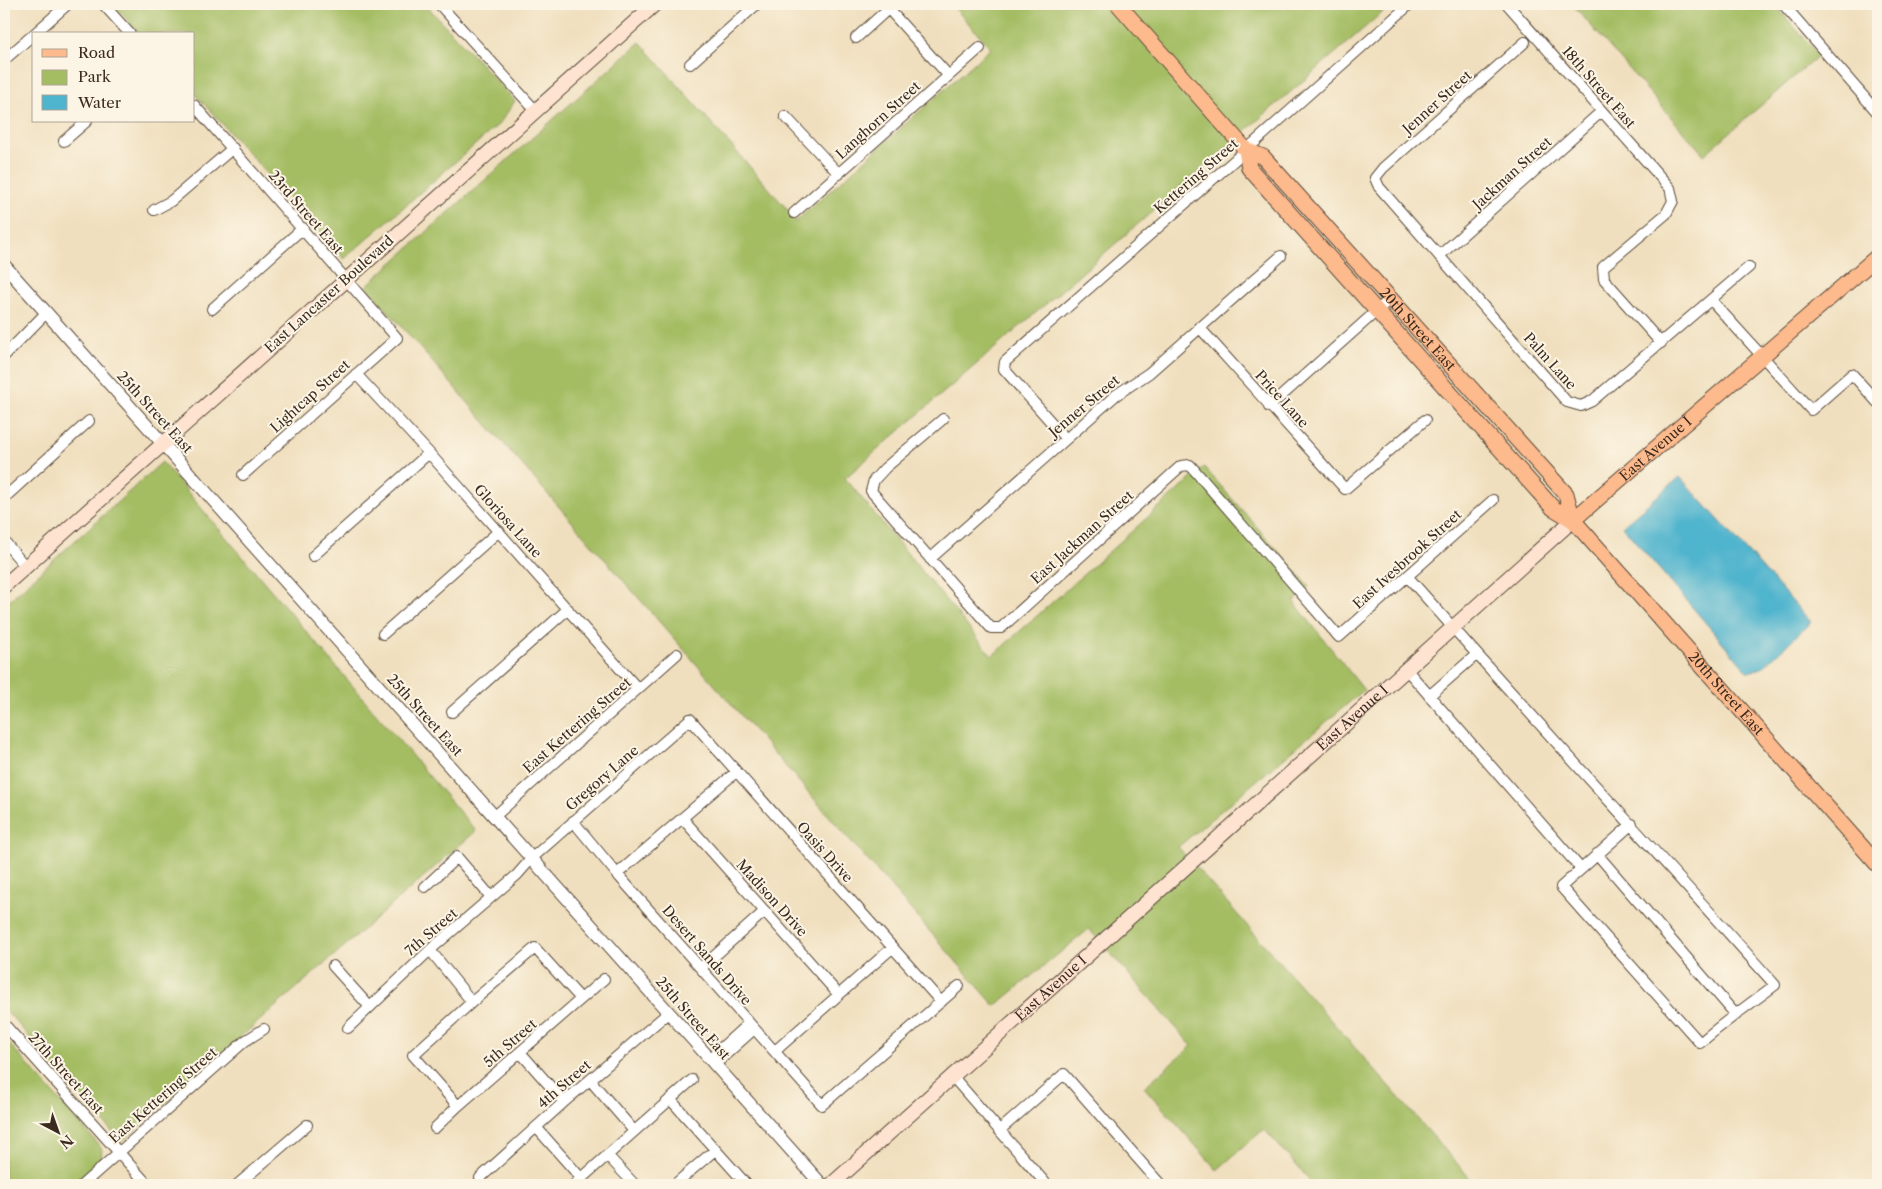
<svg xmlns="http://www.w3.org/2000/svg" width="1882" height="1189" viewBox="0 0 1882 1189" font-family="'Libre Caslon Text',serif">
<style>
.green{fill:#a4bd63;stroke:#707440}
.water{fill:#4fb4cd;stroke:#456f76}
.lines{fill:none;stroke-linecap:round;stroke-linejoin:round}
.minor-casing{stroke:#564536;stroke-width:12}
.tertiary-casing{stroke:#564536;stroke-width:14}
.secondary-casing{stroke:#564536;stroke-width:16}
.primary-casing{stroke:#564536;stroke-width:17}
.minor{stroke:#fff;stroke-width:10}
.tertiary{stroke:#fff;stroke-width:12}
.secondary{stroke:#fee3d1;stroke-width:14}
.primary{stroke:#fcba8d;stroke-width:15}
.labels{text-anchor:middle;dominant-baseline:central;stroke-width:4;stroke-linejoin:round;paint-order:stroke}
.street-label{font-size:14px;fill:#3b2a1e;stroke:#fcf5e5}
</style>
<rect width="100%" height="100%" fill="#fcf5e5"/>
<filter id="ink" filterUnits="userSpaceOnUse"><feTurbulence type="fractalNoise" baseFrequency=".02" numOctaves="2"/><feDisplacementMap in="SourceGraphic" scale="10" xChannelSelector="R" yChannelSelector="G"/><feConvolveMatrix kernelMatrix="1 2 1 2 8 2 1 2 1" color-interpolation-filters="sRGB"/></filter>
<filter id="wash" filterUnits="userSpaceOnUse"><feTurbulence type="fractalNoise" baseFrequency=".0096" numOctaves="4" result="noise"/><feDisplacementMap in="SourceGraphic" scale="20" xChannelSelector="R" yChannelSelector="G"/><feGaussianBlur stdDeviation="1.12" result="paint"/><feColorMatrix in="noise" values="0 0 0 0 0 0 0 0 0 0 0 0 0 0 0 0 0 1.4 0 .05"/><feComposite in="paint" operator="in"/></filter>
<g filter="url(#wash)">
<rect width="100%" height="100%" fill="#f0dfbe"/>
<path class="green" d="M113,4H425L515,101L500,123L344,259L194,93V34H140Z
M951,4H1392L845,478L992,656L1204,467L1309,586L1294,602L1364,690L1178,847L1476,1185H1314L1264,1129L1217,1170L1144,1087L1192,1046L1089,929L995,1006L366,286L640,42L787,209L795,222L991,48Z
M1572,4H1774L1819,55L1704,155Z
M162,462L476,831L121,1142L4,1008V605Z
M4,1038L99,1145L102,1150L101,1159L72,1185H4Z"/>
<path class="water" d="M1680,477L1811,622L1762,668L1748,672L1622,526Z"/>
</g>
<g filter="url(#ink)">
<g class="lines">
<g class="minor-casing">
<path id="minor" d="M103,4L130,34
M439,4L535,110
M884,4L948,75
M1507,4L1670,188L1673,201L1666,214L1603,267L1604,279L1661,343
M1783,4L1878,113
M34,34L68,4
M856,38L888,9
M1525,42L1383,168L1375,178L1379,187L1567,402L1581,406L1592,401L1749,267
M4,60L34,34
M690,64L757,4
M194,105L397,338L243,475
M785,116L839,174
M64,141L87,121
M154,210L171,201L233,148
M794,213L980,48
M1439,256L1602,111
M1712,301L1811,410L1852,374L1878,403
M212,309L303,228
M1199,327L1345,489L1425,420
M4,356L45,314
M356,374L429,453L638,689
M1269,407L1390,299
M943,419L885,468L874,480L871,491L991,628H1001L1181,466L1190,465L1339,637L1493,500
M1066,439L1004,369L1005,362L1246,150L1410,4
M4,498L89,421
M4,541L25,566
M313,556L429,453
M930,559L1116,395L1149,373L1281,256
M1408,577C1529,714 1653,848 1775,985C1750,1004 1724,1022 1700,1043L1561,887L1632,824
M383,634L499,531
M1406,669L1581,869
M1429,696L1476,655
M452,712L568,609
M495,816L677,654
M683,819L839,995
M573,821L617,874L822,1105L959,986
M1597,854L1736,1015
M617,874L736,772
M425,887L457,857L491,897
M430,950L472,1002
M333,966L369,1006
M701,968L765,911
M4,1024L148,1185
M348,1028L430,950L517,875L532,858L690,719L941,1002
M775,1051L892,948
M520,1052L564,1102
M709,1059L749,1023
M714,1065L754,1029
M953,1077L1047,1185
M590,1080L634,1131
M670,1099L747,1185
M458,1106L413,1055L472,1002L535,948L581,999
M536,1127L581,1178
M435,1128L458,1106L604,979
M1000,1130L1064,1074L1161,1185
M607,1155L635,1185
M480,1178L564,1102L668,1013
M82,1185L245,1041L264,1029
M237,1185L307,1125
M574,1185L692,1080
M674,1185L715,1150"/>
</g>
<g class="tertiary-casing">
<path id="tertiary" d="M4,265L822,1185"/>
</g>
<g class="secondary-casing">
<g id="secondary">
<path d="M4,586L655,4"/>
<path id="s1" d="M831,1185L1573,520"/>
</g>
</g>
<g class="primary-casing">
<g id="primary">
<path id="s2" d="M1118,4L1246,150L1263,157L1566,494L1573,520"/>
<path id="s3" d="M1246,150L1249,168L1553,508L1573,520L1878,865"/>
<path id="s4" d="M1573,520L1878,256"/>
</g>
</g>
<use href="#minor" class="minor"/>
<use href="#tertiary" class="tertiary"/>
<use href="#secondary" class="secondary"/>
<use href="#primary" class="primary"/>
</g>
</g>
<g class="labels">
<g class="street-label">
<text transform="translate(1599 87) rotate(49)">18th Street East</text>
<text transform="translate(1437 102) rotate(-42)">Jenner Street</text>
<text transform="translate(878 120) rotate(-42)">Langhorn Street</text>
<text transform="translate(1512 173) rotate(-42)">Jackman Street</text>
<text transform="translate(1196 176) rotate(-41)">Kettering Street</text>
<text transform="translate(306 212) rotate(49)">23rd Street East</text>
<text transform="translate(329 294) rotate(-42)">East Lancaster Boulevard</text>
<text stroke="none"><textPath href="#s2" startOffset="444">20th Street East</textPath></text>
<text transform="translate(1550 361) rotate(48)">Palm Lane</text>
<text transform="translate(310 396) rotate(-42)">Lightcap Street</text>
<text transform="translate(1282 399) rotate(48)">Price Lane</text>
<text transform="translate(1084 406) rotate(-40)">Jenner Street</text>
<text transform="translate(155 412) rotate(48)">25th Street East</text>
<text stroke="none"><textPath href="#s4" startOffset="109">East Avenue I</textPath></text>
<text transform="translate(508 521) rotate(48)">Gloriosa Lane</text>
<text transform="translate(1082 537) rotate(-42)">East Jackman Street</text>
<text transform="translate(1407 559) rotate(-42)">East Ivesbrook Street</text>
<text stroke="none"><textPath href="#s3" startOffset="729">20th Street East</textPath></text>
<text transform="translate(425 715) rotate(48)">25th Street East</text>
<text stroke="none"><textPath href="#s1" startOffset="700">East Avenue I</textPath></text>
<text transform="translate(577 725) rotate(-41)">East Kettering Street</text>
<text transform="translate(602 778) rotate(-41)">Gregory Lane</text>
<text transform="translate(825 852) rotate(48)">Oasis Drive</text>
<text transform="translate(772 898) rotate(48)">Madison Drive</text>
<text transform="translate(431 932) rotate(-41)">7th Street</text>
<text transform="translate(707 955) rotate(49)">Desert Sands Drive</text>
<text stroke="none"><textPath href="#s1" startOffset="295">East Avenue I</textPath></text>
<text transform="translate(693 1018) rotate(49)">25th Street East</text>
<text transform="translate(510 1043) rotate(-41)">5th Street</text>
<text transform="translate(66 1073) rotate(48)">27th Street East</text>
<text transform="translate(564 1084) rotate(-41)">4th Street</text>
<text transform="translate(163 1095) rotate(-41)">East Kettering Street</text>
</g>
</g>
<rect width="1882" height="1189" fill="none" stroke="#fcf5e5" stroke-width="20"/>
<rect x="32" y="32" width="162" height="90" fill="#fcf5e5" stroke="#afa495"/>
<rect x="42" y="49" width="25" height="8" fill="#fcba8d" stroke="#afa495"/>
<text x="78" y="58" font-size="15" fill="#3b2a1e">Road</text>
<rect x="42" y="70" width="25" height="15" fill="#a4bd63" stroke="#afa495"/>
<text x="78" y="82" font-size="15" fill="#3b2a1e">Park</text>
<rect x="42" y="95" width="25" height="15" fill="#4fb4cd" stroke="#afa495"/>
<text x="78" y="108" font-size="15" fill="#3b2a1e">Water</text>
<g transform="translate(58 1132) rotate(139)" stroke="#fcf5e5" stroke-width="4" paint-order="stroke">
<path d="M0-4L9 19L0 12L-9 19Z" fill="#3b2a1e"/>
<text y="-8" font-size="14" font-weight="bold" text-anchor="middle" fill="#3b2a1e">N</text>
</g>
</svg>
